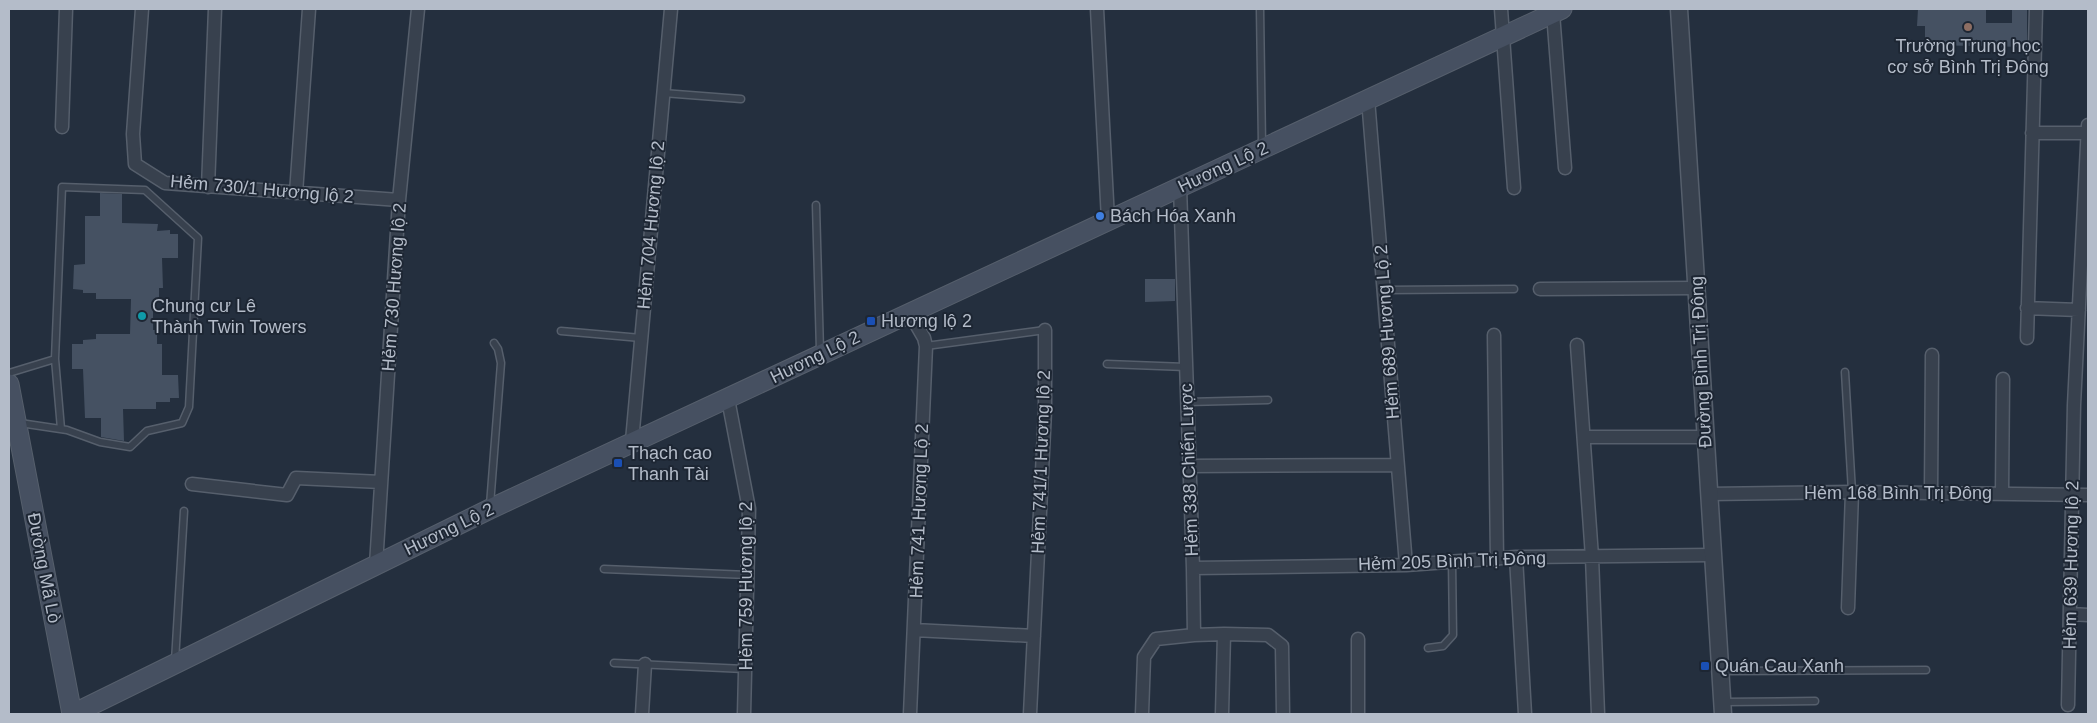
<svg xmlns="http://www.w3.org/2000/svg" width="2097" height="723" viewBox="0 0 2097 723" font-family="Helvetica,sans-serif">
<style>
.building{fill:#455162}
.lines{fill:none;stroke-linecap:round;stroke-linejoin:round}
.service-casing{stroke:#565f6c;stroke-width:9}
.minor-casing{stroke:#565f6c;stroke-width:15}
.tertiary-casing{stroke:#565f6c;stroke-width:19}
.secondary-casing{stroke:#565f6c;stroke-width:21}
.service{stroke:#38414e;stroke-width:6}
.minor{stroke:#38414e;stroke-width:12}
.tertiary{stroke:#38414e;stroke-width:16}
.secondary{stroke:#465061;stroke-width:19}
.education-dot{fill:#8d6e63;stroke:#1d2633;stroke-width:2}
.shop-dot{fill:#3f7fe0;stroke:#1d2633;stroke-width:2}
.culture-dot{fill:#0f9aa8;stroke:#1d2633;stroke-width:2}
.transit-dot{fill:#1a4fb4;stroke:#1d2633;stroke-width:2}
.labels{text-anchor:middle;dominant-baseline:central;stroke-width:4;stroke-linejoin:round;paint-order:stroke}
.poi-label{font-size:18px;fill:#b4bcc9;stroke:#1d2633;text-anchor:start}
.street-label{font-size:18px;fill:#b4bcc9;stroke:#1d2633}
</style>
<rect width="100%" height="100%" fill="#242f3e"/>
<path class="building" d="M1918,9H1986V23H2012V9H2027V47L1925,45V26H1917Z
M100,193L122,194V223L158,224L157,231L170,230V234H178V258H162L163,288H159V302L153,303V330H157V344H162V375H178L179,398H170V402H156V409H123L124,441L101,437V418H85L83,369H72V344H83V340L96,339V334H130L131,299H96V293H83V290L73,289L74,265L85,264V216H100Z
M1145,279H1175V301L1145,302Z"/>
<g class="lines">
<g class="service-casing">
<path id="service" d="M1260,9L1262,145
M663,93L741,99
M816,205L820,351
M1385,290L1514,289
M561,331L641,338
M926,346L1045,330
M1107,364L1186,367
M1845,372L1852,492
M9,373L55,359
M1187,402L1268,400
M20,423L67,430L100,442L130,447L147,431L182,423L189,407L198,238L145,190L62,187L55,359L61,429
M490,505L501,363L498,349L494,343
M604,569L748,575
M1428,648L1443,646L1453,635L1452,562
M175,661L184,511
M614,663L745,669
M1721,671L1926,670
M1724,702L1815,701"/>
</g>
<g class="minor-casing">
<path id="minor" d="M142,9L133,134L135,164L165,183L399,200
M1097,9L1108,220
M1501,9L1514,188
M1553,13L1565,168
M1368,99L1406,565
M62,127L66,9
M2032,133H2088
M208,187L215,9
M296,193L309,9
M1540,289L1696,288
M2027,308L2079,310
M909,312L924,338L926,346L910,714
M1494,335L1497,559
M2027,338L2036,9
M1577,345L1592,557L1598,714
M728,399L749,509L744,714
M1584,437H1705
M632,441L671,9
M1189,466L1396,465
M192,484L287,495L296,478L381,482
M1931,493L1932,355
M1709,494L1852,492L2088,495
M2002,494L2003,379
M1516,557L1525,714
M376,565L399,200L418,9
M1193,568L1406,565L1516,557L1711,555
M1848,608L1852,492
M2071,614L2088,615
M914,630L1034,636
M1224,634L1268,635L1282,646L1283,714
M1194,635L1224,634L1222,714
M1358,639V714
M2068,705L2074,405L2088,125
M642,714L645,664
M1030,714L1045,411V330
M1142,714L1144,657L1156,639L1194,635L1193,568L1180,187"/>
</g>
<g class="tertiary-casing">
<path id="tertiary" d="M1679,9L1723,714"/>
</g>
<g class="secondary-casing">
<path id="secondary" d="M9,384L72,714
M73,714L490,509L1562,9"/>
</g>
<use href="#service" class="service"/>
<use href="#minor" class="minor"/>
<use href="#tertiary" class="tertiary"/>
<use href="#secondary" class="secondary"/>
</g>
<circle class="education-dot" cx="1968" cy="27" r="5"/>
<circle class="shop-dot" cx="1100" cy="216" r="5"/>
<circle class="culture-dot" cx="142" cy="316" r="5"/>
<g class="transit-dot">
<rect x="866" y="316" width="10" height="10" rx="2.5"/>
<rect x="613" y="458" width="10" height="10" rx="2.5"/>
<rect x="1700" y="661" width="10" height="10" rx="2.5"/>
</g>
<g class="labels">
<g class="poi-label">
<text x="1968" y="46" text-anchor="middle">Trường Trung học<tspan x="1968" dy="21">cơ sở Bình Trị Đông</tspan></text>
<text x="1110" y="216">Bách Hóa Xanh</text>
<text x="152" y="306">Chung cư Lê<tspan x="152" dy="21">Thành Twin Towers</tspan></text>
<text x="881" y="321">Hương lộ 2</text>
<text x="628" y="453">Thạch cao<tspan x="628" dy="21">Thanh Tài</tspan></text>
<text x="1715" y="666">Quán Cau Xanh</text>
</g>
<g class="street-label">
<text transform="translate(1223 167) rotate(-25)">Hương Lộ 2</text>
<text transform="translate(262 189) rotate(5)">Hẻm 730/1 Hương lộ 2</text>
<text transform="translate(651 225) rotate(-85)">Hẻm 704 Hương lộ 2</text>
<text transform="translate(394 287) rotate(-86)">Hẻm 730 Hương lộ 2</text>
<text transform="translate(1387 332) rotate(-94)">Hẻm 689 Hương Lộ 2</text>
<text transform="translate(815 357) rotate(-26)">Hương Lộ 2</text>
<text transform="translate(1701 362) rotate(-93)">Đường Bình Trị Đông</text>
<text transform="translate(1041 462) rotate(-88)">Hẻm 741/1 Hương lộ 2</text>
<text transform="translate(1189 470) rotate(-92)">Hẻm 338 Chiến Lược</text>
<text x="1898" y="493">Hẻm 168 Bình Trị Đông</text>
<text transform="translate(919 511) rotate(-88)">Hẻm 741 Hương Lộ 2</text>
<text transform="translate(449 529) rotate(-26)">Hương Lộ 2</text>
<text transform="translate(1452 561) rotate(-2)">Hẻm 205 Bình Trị Đông</text>
<text transform="translate(2071 565) rotate(-89)">Hẻm 639 Hương lộ 2</text>
<text transform="translate(44 568) rotate(79)">Đường Mã Lò</text>
<text transform="translate(746 586) rotate(-90)">Hẻm 759 Hương lộ 2</text>
</g>
</g>
<rect width="2097" height="723" fill="none" stroke="#b4bcc9" stroke-width="20"/>
</svg>
